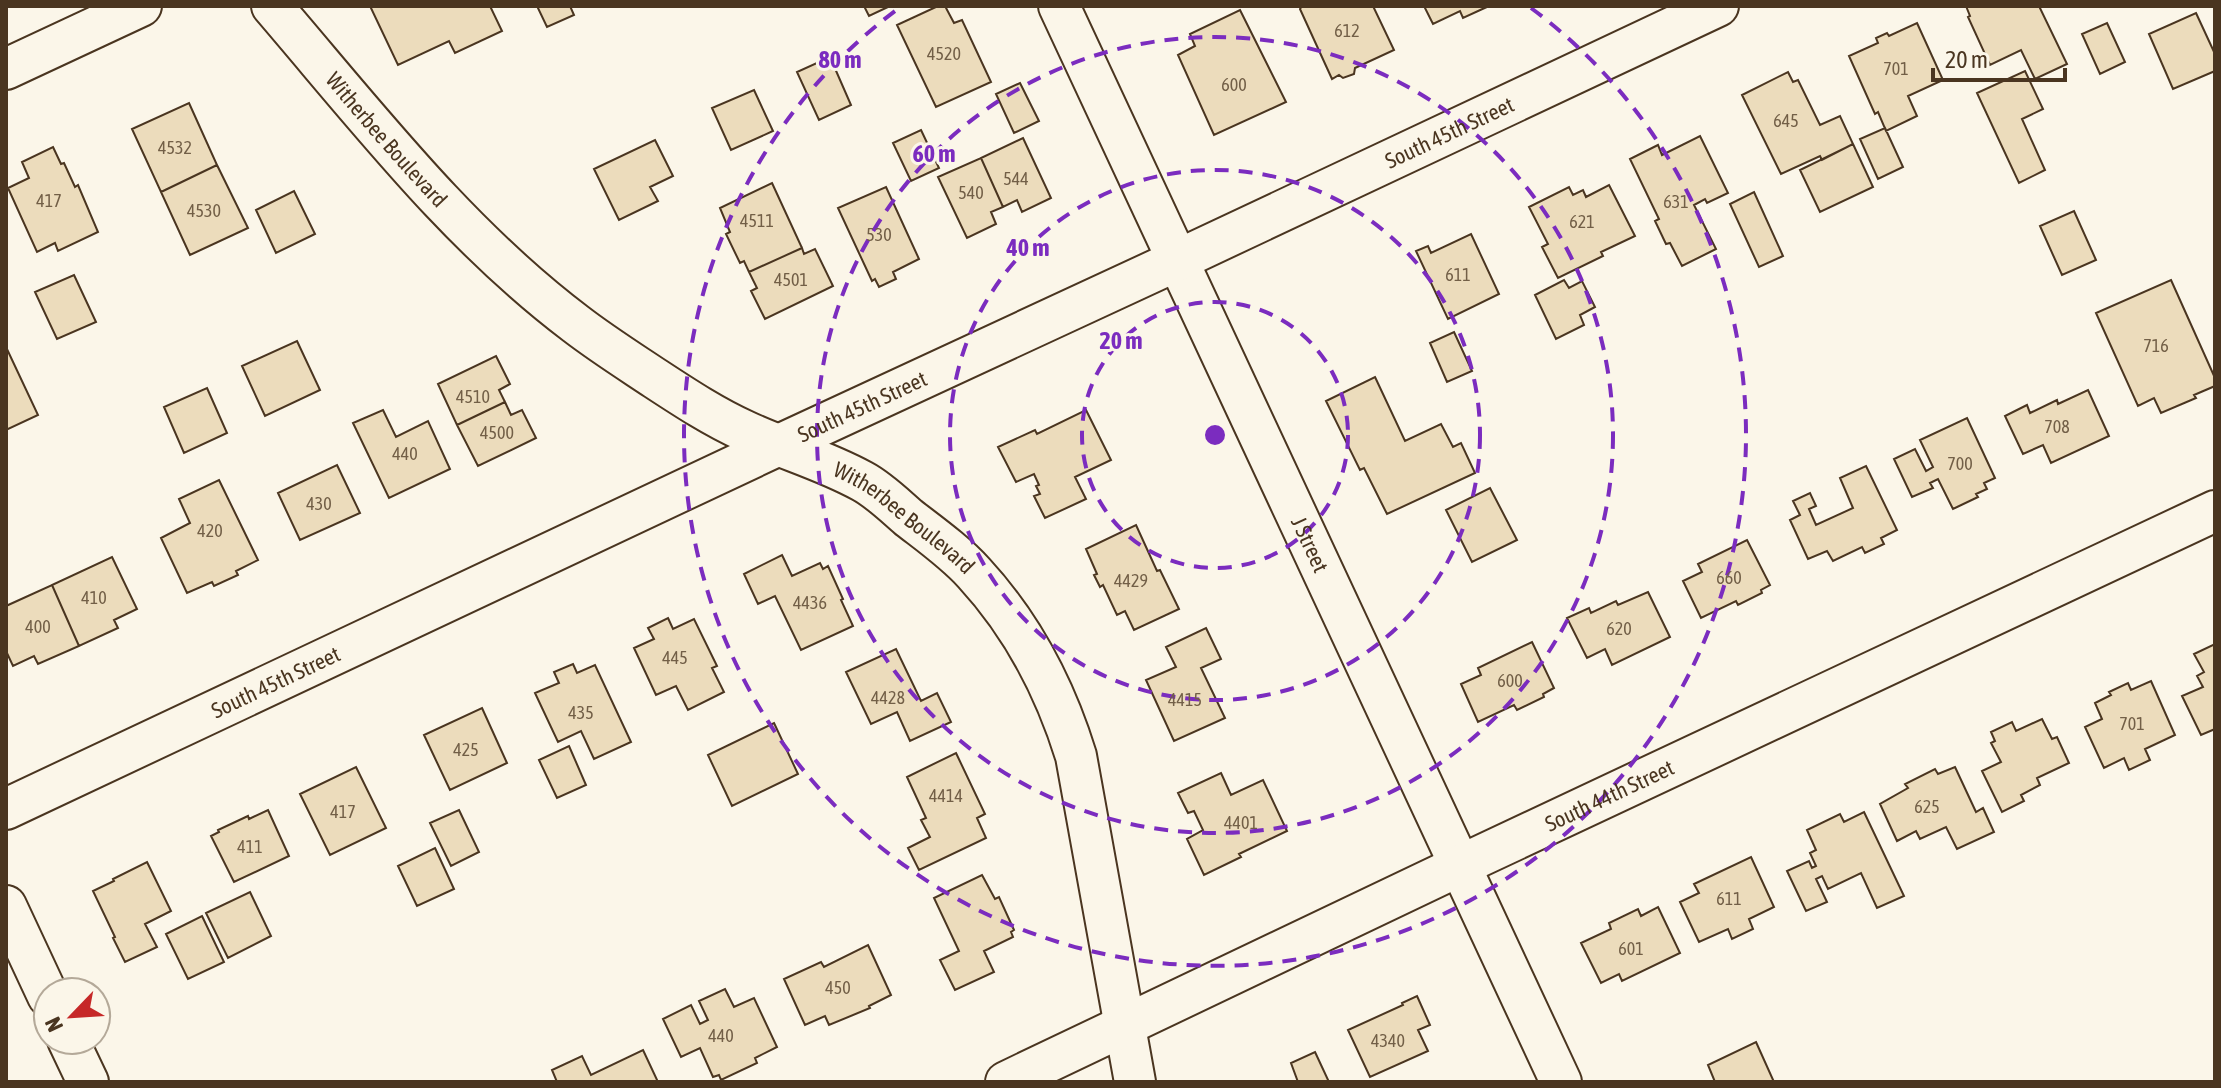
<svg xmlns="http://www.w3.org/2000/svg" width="2221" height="1088" viewBox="0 0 2221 1088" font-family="'Asap Condensed',sans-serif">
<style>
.building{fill:#ecdcbc;stroke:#4a3520;stroke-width:2}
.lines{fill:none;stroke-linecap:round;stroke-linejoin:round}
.minor-casing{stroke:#4a3520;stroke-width:44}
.minor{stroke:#fbf6e9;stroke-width:40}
.ring{fill:none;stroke:#7b2cbf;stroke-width:4;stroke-dasharray:14 10}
.labels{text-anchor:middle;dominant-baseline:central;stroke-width:6;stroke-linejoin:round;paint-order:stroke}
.number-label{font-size:18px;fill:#725f47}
.street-label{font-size:22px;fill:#4a3520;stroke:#fbf6e9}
.centre{fill:#7b2cbf;stroke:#fbf6e9;stroke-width:4}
.ring-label{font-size:24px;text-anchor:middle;font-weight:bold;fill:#7b2cbf;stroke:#fbf6e9;stroke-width:6;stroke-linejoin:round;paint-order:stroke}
</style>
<rect width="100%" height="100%" fill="#fbf6e9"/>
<path class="building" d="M370,6H490L502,31L455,53L449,41L398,65Z
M537,6H570L574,15L547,27Z
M864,6H890L869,16Z
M938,6H945L954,23L962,20L991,82L936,107L897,25Z
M1302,6H1373L1394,50L1355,68L1354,74L1343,78L1339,75L1332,79L1300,9Z
M1424,6H1489L1463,18L1460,11L1433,24Z
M1966,6H2039L2067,64L2035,79L2021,50L1990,65L1968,17L1970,16Z
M1240,10L1286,102L1214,135L1178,55L1195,46L1190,34Z
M2196,13L2215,54V71L2173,89L2149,34Z
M1917,23L1943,80L1908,96L1917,116L1886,131L1878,112L1875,114L1849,56L1878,43L1876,38L1887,33L1889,36Z
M2107,23L2125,62L2100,74L2082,34Z
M830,57L851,105L819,120L797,72Z
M2025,71L2043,109L2022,119L2045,170L2019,183L1977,93Z
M1788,72L1793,82L1798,80L1820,125L1840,116L1853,144L1822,160L1820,156L1781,174L1742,95Z
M1020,83L1039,121L1014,133L996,94Z
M754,90L773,131L731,150L712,108Z
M189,103L217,165L161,192L132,129Z
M1885,128L1903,167L1878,179L1860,139Z
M921,130L939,168L911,181L893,143Z
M1700,136L1728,193L1707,203L1705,199L1694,205L1716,249L1682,266L1670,243L1666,244L1655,221L1659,219L1630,159L1658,145L1662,155Z
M1023,138L1051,198L1022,212L1017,200L1003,207L981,158Z
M655,140L673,176L650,187L658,201L619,220L594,169Z
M1853,144L1873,187L1820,212L1800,170Z
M53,147L61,164L64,163L75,187L78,185L98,232L58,251L55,243L37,252L8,188L29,178L22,162Z
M981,158L1003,207L991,212L996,224L967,238L938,177Z
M217,165L248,228L190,255L161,192Z
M772,183L802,248L749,272L744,261L740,263L726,234L730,232L720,208Z
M1609,185L1635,236L1601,252L1603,256L1558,278L1542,247L1548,244L1529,207L1569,187L1573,195L1583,190L1586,197Z
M886,187L919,259L893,272L896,279L879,287L875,279L872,281L838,208Z
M294,191L315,234L276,253L256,210Z
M1754,192L1783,256L1759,267L1730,204Z
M2074,211L2096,260L2062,275L2040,226Z
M1471,234L1499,294L1448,319L1416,251L1428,246L1431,253Z
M802,248L804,254L815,249L833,286L765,319L751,291L757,288L749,272Z
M74,275L96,322L57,339L35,292Z
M1564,280L1569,288L1582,281L1595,307L1580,315L1584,325L1556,339L1535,295Z
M2171,280L2215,378V386L2194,395L2196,398L2161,413L2154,398L2138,406L2096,313Z
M1454,332L1472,371L1447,382L1430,343Z
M297,341L320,390L265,416L242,366Z
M6,347L38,415L6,430Z
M496,356L510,384L499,390L505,402L457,425L438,384Z
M1375,377L1405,441L1441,424L1453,447L1461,443L1475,473L1387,514L1364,468L1360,470L1326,401Z
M207,388L227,433L184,453L164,407Z
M2088,390L2109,436L2051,463L2043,445L2023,454L2005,416L2027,405L2030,413L2057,400L2058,404Z
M505,402L511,415L522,410L536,438L478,466L457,425Z
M383,410L396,437L428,421L450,469L389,498L353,423Z
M1086,410L1111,460L1075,477L1086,499L1045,518L1034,496L1040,494L1036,486L1039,485L1034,474L1016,482L998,447L1035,430L1037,434Z
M1967,418L1995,478L1984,483L1987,489L1976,494L1978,497L1953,509L1938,479L1930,483L1933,488L1912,497L1894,459L1915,449L1926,471L1933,467L1920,440Z
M337,465L360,513L300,540L278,493Z
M1866,466L1897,530L1881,538L1884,544L1865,553L1862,547L1833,561L1827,551L1808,559L1790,520L1800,515L1793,501L1810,493L1816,506L1809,509L1816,525L1853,508L1840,478Z
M219,480L258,560L236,571L238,575L214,586L212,582L187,593L161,538L190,523L179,499Z
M1490,488L1517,540L1472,562L1446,510Z
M1136,525L1157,571L1160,570L1179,609L1134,630L1125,611L1117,615L1103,585L1100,587L1094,575L1097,574L1086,549Z
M1747,540L1770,585L1761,590L1762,593L1738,605L1736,601L1701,618L1683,581L1702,572L1698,564Z
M782,555L792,576L820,563L823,569L828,566L843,599L841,600L853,626L801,650L775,596L758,604L744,574Z
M112,557L137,609L114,620L118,628L79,646L52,585Z
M52,585L79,646L38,664L34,656L13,666L6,651V606Z
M1648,592L1670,637L1612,665L1605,649L1587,658L1567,618L1589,608L1591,613L1616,601L1618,605Z
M668,618L673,629L694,619L717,666L712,668L724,692L688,710L676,686L656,695L634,648L654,639L648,628Z
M1206,628L1221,659L1201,668L1225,718L1174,741L1146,680L1176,667L1166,647Z
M1532,642L1554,688L1543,694L1544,697L1517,710L1514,705L1478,722L1461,684L1481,675L1478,668Z
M2215,644V729L2201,735L2182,696L2203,687L2197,676L2204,672L2194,654Z
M896,649L921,701L937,693L951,722L910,741L897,712L871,724L846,672Z
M573,664L577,673L595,665L631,742L594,759L581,731L558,742L535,693L559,683L554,672Z
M2151,681L2175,735L2145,749L2150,760L2129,770L2124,758L2104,768L2085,727L2102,719L2095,703L2111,695L2109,692L2128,683L2131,690Z
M482,708L507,763L450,790L424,735Z
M2042,719L2052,739L2057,737L2069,763L2037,778L2040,785L2021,795L2024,801L2002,812L1982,771L2001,762L1991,743L1995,741L1991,732L2012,722L2016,731Z
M774,723L798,774L732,806L708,755Z
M569,746L586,785L557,798L539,760Z
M956,753L985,814L977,818L986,838L919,870L908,848L930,837L921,820L926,818L907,777Z
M356,767L386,828L330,855L300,794Z
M1955,767L1976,812L1983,808L1994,832L1957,849L1946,827L1920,839L1916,831L1897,841L1880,804L1908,788L1905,784L1935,769L1938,774Z
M1221,773L1231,795L1263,780L1287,831L1239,854L1241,857L1204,875L1187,839L1203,830L1194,811L1188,813L1178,793Z
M268,810L289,856L234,882L211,836L219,832L218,830L248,816L249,819Z
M459,810L479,852L451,866L430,823Z
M1864,812L1904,896L1877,908L1861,873L1828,889L1822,876L1816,879L1827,902L1806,911L1787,871L1809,861L1812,868L1816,866L1810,853L1816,850L1807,830L1840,814L1844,822Z
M435,848L454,889L417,906L398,866Z
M1751,857L1774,907L1749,919L1753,929L1732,939L1728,929L1699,942L1680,902L1699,893L1694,884Z
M147,862L171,911L145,924L157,947L125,962L113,938L115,937L93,891L114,881L113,879Z
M982,875L995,899L999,897L1014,930L1011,932L1013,937L984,951L994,972L955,990L940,960L959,951L934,898Z
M250,892L271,936L228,958L206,913Z
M1658,907L1680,953L1622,981L1619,974L1601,983L1581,943L1611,929L1609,923L1638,909L1641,916Z
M202,916L224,962L188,979L166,934Z
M868,945L891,995L869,1006L870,1008L829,1025L825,1016L805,1025L784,979L821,962L824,967Z
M725,989L734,1007L754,998L777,1047L755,1058L757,1063L721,1080L719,1075L713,1077L700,1048L681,1057L663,1019L691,1005L700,1024L708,1020L699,1001Z
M1417,996L1430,1025L1418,1030L1428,1051L1370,1077L1348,1030L1403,1005L1402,1003Z
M1756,1042L1774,1082H1715L1708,1065Z
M643,1050L658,1082H557L552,1070L582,1056L591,1075Z
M1315,1052L1329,1082H1298L1291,1063Z"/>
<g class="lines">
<g class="minor-casing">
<g id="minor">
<path id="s1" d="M272,6C368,118 458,235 576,324C602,344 629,361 656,379C685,398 714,417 745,431C783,449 824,460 862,481C879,490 894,505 909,518C931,535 955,552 974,573C1022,625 1055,688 1076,756L1135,1082"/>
<path id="s2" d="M1059,6L1561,1082"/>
<path d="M6,69L141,6"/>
<path id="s3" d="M6,809L779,445L1178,260L1718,6"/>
<path d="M6,906L48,996"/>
<path d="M68,1040L88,1082"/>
<path id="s4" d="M1006,1082L1459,866L2215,511"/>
</g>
</g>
<use href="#minor" class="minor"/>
</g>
<g class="ring">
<circle cx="1215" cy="435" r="133"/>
<circle cx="1215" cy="435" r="265"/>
<circle cx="1215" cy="435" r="398"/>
<path d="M1531 8A531 531 0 1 1 899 8"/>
</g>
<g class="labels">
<g class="number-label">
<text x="1347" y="30">612</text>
<text x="944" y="53">4520</text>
<text x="1896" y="68">701</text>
<text x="1234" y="84">600</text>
<text x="1786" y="120">645</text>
<text x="175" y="147">4532</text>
<text x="1016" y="178">544</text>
<text x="971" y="192">540</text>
<text x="49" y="200">417</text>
<text x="1676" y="201">631</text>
<text x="204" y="210">4530</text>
<text x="757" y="220">4511</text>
<text x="1582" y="221">621</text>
<text x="879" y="234">530</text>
<text x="1458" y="274">611</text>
<text x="791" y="279">4501</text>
<text x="2156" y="345">716</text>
<text x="473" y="396">4510</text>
<text x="2057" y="426">708</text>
<text x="497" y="432">4500</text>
<text x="405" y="453">440</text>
<text x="1960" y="463">700</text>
<text x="319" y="503">430</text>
<text x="210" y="530">420</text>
<text x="1729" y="577">660</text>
<text x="1131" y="580">4429</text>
<text x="94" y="597">410</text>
<text x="810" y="602">4436</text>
<text x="38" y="626">400</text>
<text x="1619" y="628">620</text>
<text x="675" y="657">445</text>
<text x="1510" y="680">600</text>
<text x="888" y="697">4428</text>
<text x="1185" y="699">4415</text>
<text x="581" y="712">435</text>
<text x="2132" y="723">701</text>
<text x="466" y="749">425</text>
<text x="946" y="795">4414</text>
<text x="1927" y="806">625</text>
<text x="343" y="811">417</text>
<text x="1241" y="822">4401</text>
<text x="250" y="846">411</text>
<text x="1729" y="898">611</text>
<text x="1631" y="948">601</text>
<text x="838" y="987">450</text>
<text x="721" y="1035">440</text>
<text x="1388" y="1040">4340</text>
</g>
<g class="street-label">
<text stroke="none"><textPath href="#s3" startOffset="1594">South 45th Street</textPath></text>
<text stroke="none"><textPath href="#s1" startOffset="176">Witherbee Boulevard</textPath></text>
<text stroke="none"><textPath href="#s3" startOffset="946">South 45th Street</textPath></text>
<text stroke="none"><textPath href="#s1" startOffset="824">Witherbee Boulevard</textPath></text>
<text stroke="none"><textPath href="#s2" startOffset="594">J Street</textPath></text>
<text stroke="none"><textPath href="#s3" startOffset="298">South 45th Street</textPath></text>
<text stroke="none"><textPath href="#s4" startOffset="668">South 44th Street</textPath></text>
</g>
</g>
<circle cx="1215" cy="435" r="12" class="centre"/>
<g class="ring-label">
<text x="840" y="68">80 m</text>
<text x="934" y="162">60 m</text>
<text x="1028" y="256">40 m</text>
<text x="1121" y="349">20 m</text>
</g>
<rect width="2221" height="1088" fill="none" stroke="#4a3520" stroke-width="16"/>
<g transform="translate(72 1016) rotate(245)"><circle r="38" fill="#fbf6e9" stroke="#b4a999" stroke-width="2"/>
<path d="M0-6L14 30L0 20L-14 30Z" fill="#c62828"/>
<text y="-12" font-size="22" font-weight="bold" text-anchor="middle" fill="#4a3520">N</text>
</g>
<path d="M1933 68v12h132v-12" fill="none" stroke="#4a3520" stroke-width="4"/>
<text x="1945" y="68" font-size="24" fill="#4a3520" stroke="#fbf6e9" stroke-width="6" paint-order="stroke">20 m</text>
</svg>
